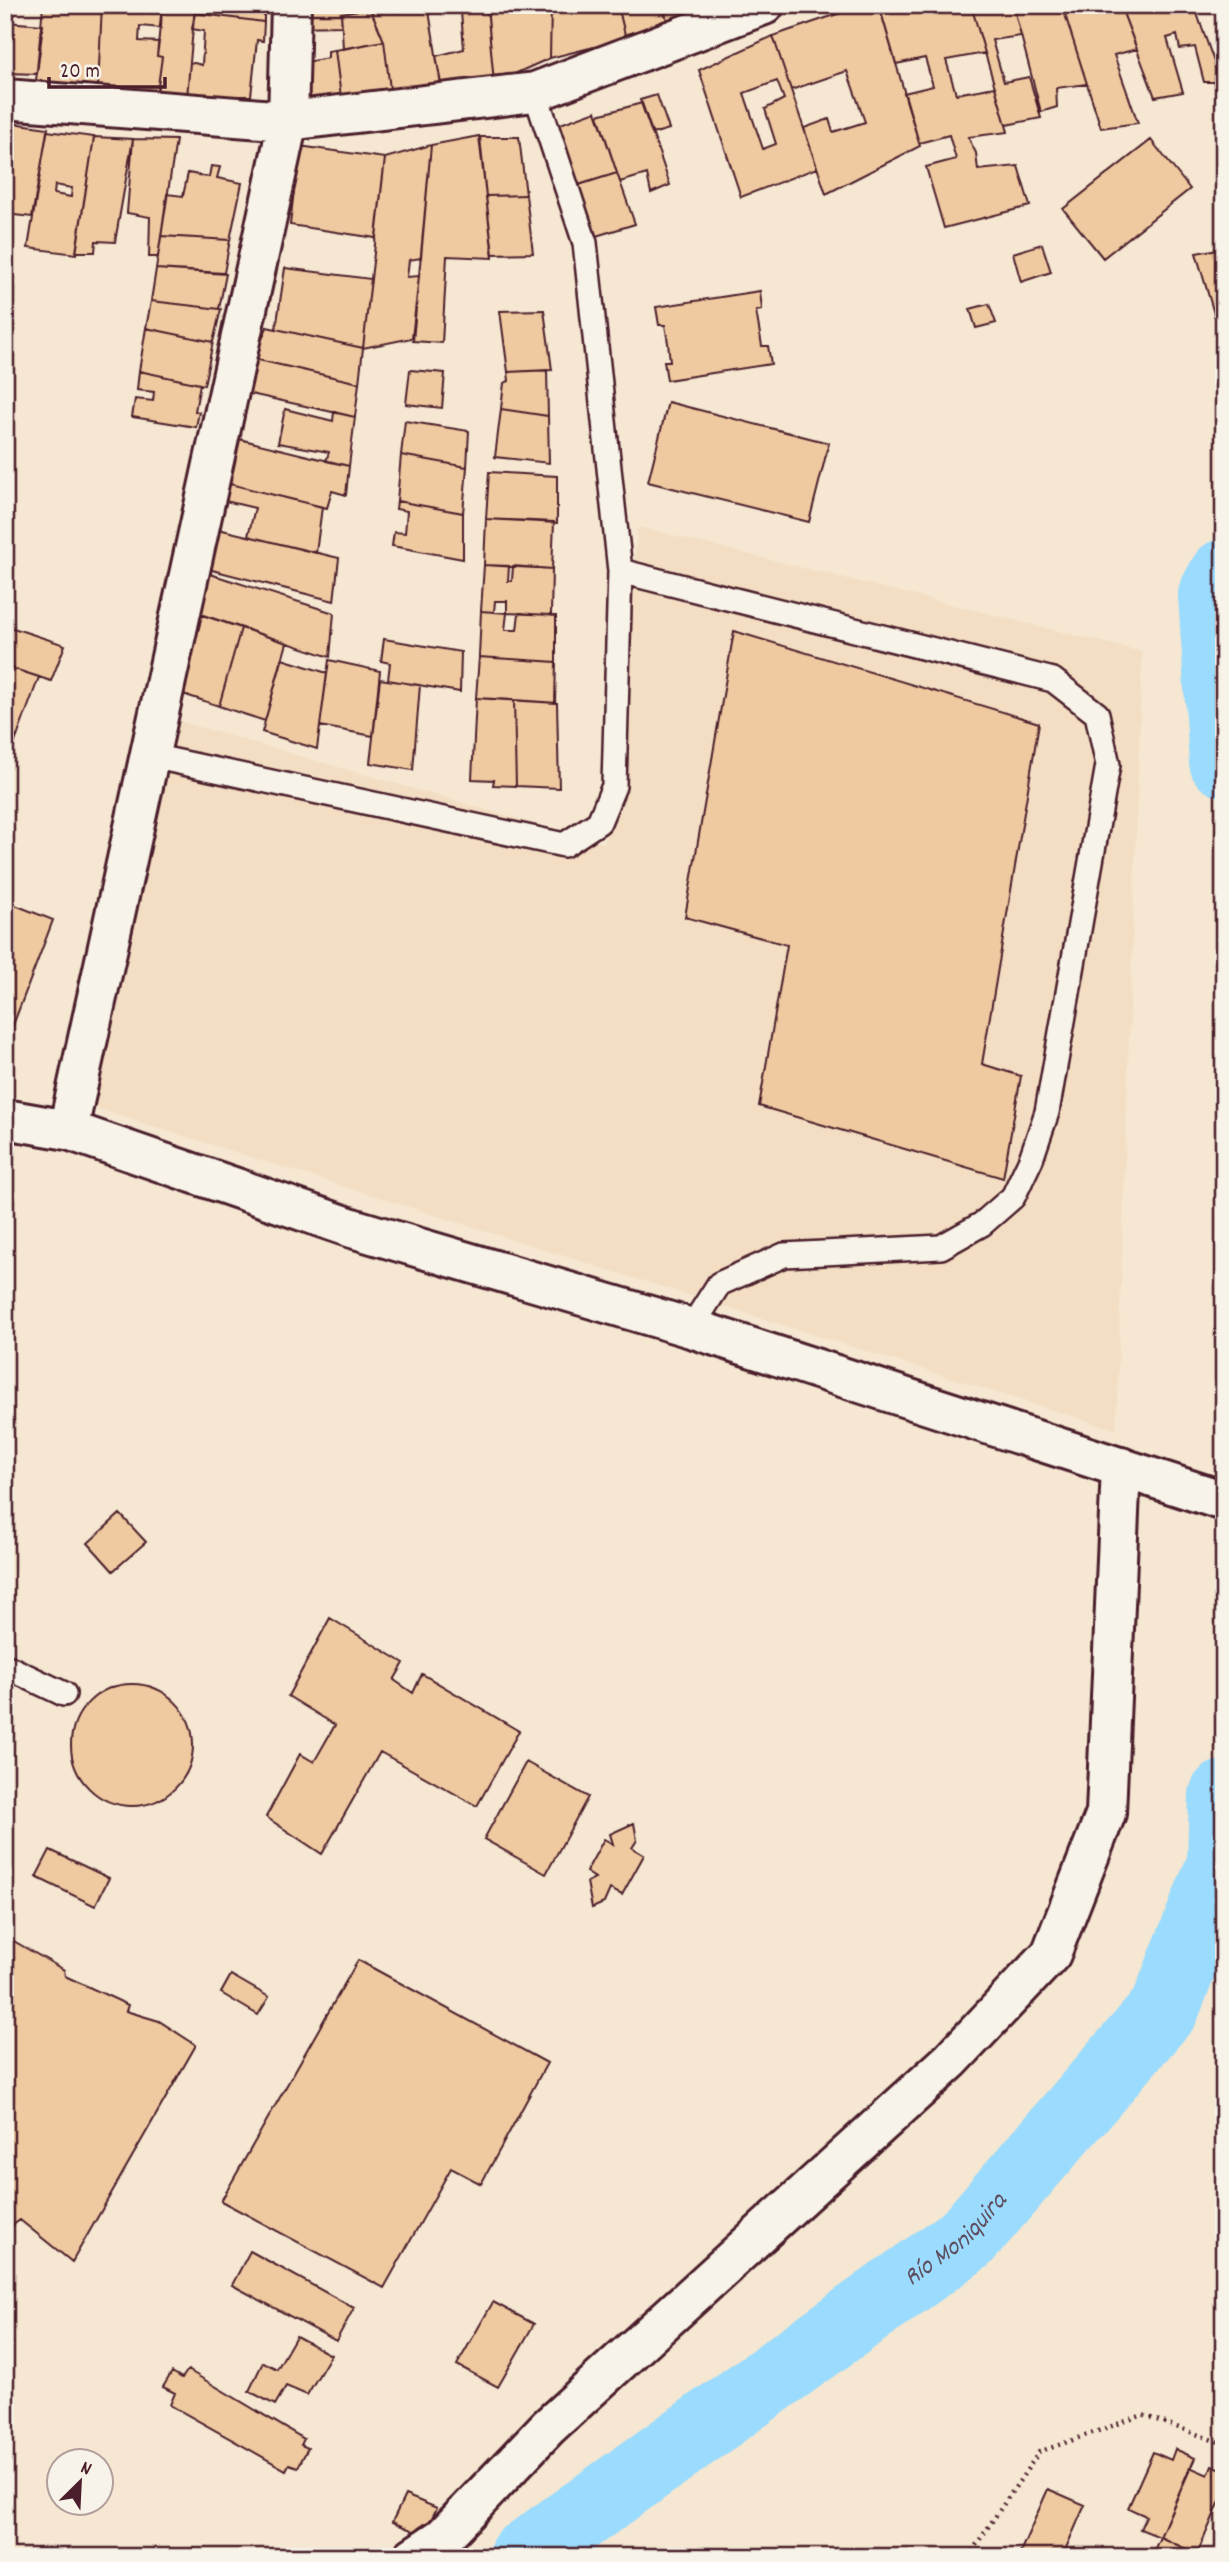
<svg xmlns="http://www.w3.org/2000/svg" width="1229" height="2562" viewBox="0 0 1229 2562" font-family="Dekko,sans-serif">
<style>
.built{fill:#f3dec3}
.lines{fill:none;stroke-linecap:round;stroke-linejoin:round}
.river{stroke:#9bdbfd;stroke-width:70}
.building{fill:#efcaa0;stroke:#4a1f2b;stroke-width:2;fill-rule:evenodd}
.lane-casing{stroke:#4a1f2b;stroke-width:28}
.street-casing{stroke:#4a1f2b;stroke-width:44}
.secondary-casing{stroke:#4a1f2b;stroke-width:44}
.path{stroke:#4a1f2b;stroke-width:4.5;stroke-dasharray:2 5;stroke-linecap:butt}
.lane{stroke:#f7f3e8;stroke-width:23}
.street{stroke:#f7f3e8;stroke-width:38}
.secondary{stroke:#f7f3e8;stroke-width:38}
.labels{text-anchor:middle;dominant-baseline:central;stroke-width:6;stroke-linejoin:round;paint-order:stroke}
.water-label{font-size:26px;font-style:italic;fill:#5e4e60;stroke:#f7f3e8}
</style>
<rect width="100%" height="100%" fill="#f5e7d2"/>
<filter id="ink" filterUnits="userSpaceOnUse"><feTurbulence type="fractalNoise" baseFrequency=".0143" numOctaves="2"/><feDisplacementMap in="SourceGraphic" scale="14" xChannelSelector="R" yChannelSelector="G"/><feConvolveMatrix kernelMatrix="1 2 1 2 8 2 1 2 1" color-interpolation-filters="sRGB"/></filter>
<g filter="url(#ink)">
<path class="built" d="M638,527L1142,652L1116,1430L67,1099L154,714L605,844Z"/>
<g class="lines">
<g class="river">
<path d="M1224,574L1213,595L1224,762"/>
<path id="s1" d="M523,2557L966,2239L1165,2008L1222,1863L1224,1795"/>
</g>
</g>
<path class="building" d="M43,5H102L98,87L36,81Z
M102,5H162L161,28L140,26L139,41L159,42L157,56L162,57L157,93L98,87Z
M162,5H195L187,97L157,93L162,57L157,56Z
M195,5H264V22L195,13Z
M294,5H368L370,8L341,13L342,26L295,27Z
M395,5L396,12L415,8L414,5H428L442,91L392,105L384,41L369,6Z
M487,5H519V13L538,5H551L550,58L494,83Z
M551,5H618L626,39L550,58Z
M618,5H663L667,21L625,35Z
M663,5H703L667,21Z
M864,5H879L920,146L826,194L804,128L829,119L833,132L865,122L847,71L791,90L773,36Z
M914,5H971L985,53L946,60L956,94L995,87L1008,132L968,137L976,153L978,170L1018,166L1030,206L944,228L926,167L956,159L949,135L919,143L904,93L933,86L925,58L896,64L880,9Z
M971,5H1013L1021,36L992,40L1004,82L1029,77L1041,118L1006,125Z
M1013,5H1062L1087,84L1056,88L1057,107L1041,112Z
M1062,5H1120L1137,49L1114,55L1138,123L1101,128Z
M1120,5H1194L1221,82H1204L1195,47L1180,49L1177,35L1167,38L1183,92L1155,97Z
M487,7L494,83L443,95L436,56L464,49L461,12Z
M370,8L384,41L343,49L341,13Z
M195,13L264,22L263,41L257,40L251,96H221L218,101L187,97L190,62L202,65L204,31L192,29Z
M5,22L43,25L37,74L5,73Z
M773,36L817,168L741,197L699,70ZM777,81L784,99L765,109L776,144L763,149L744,93Z
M384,41L392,105L343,113L335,50Z
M335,50L343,113L292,110L295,64L328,58V51Z
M657,95L669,129L652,134L640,100Z
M642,103L670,185L651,193L647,174L620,182L598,115Z
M596,111L617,173L575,186L552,127Z
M5,122L48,128L32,217L5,214Z
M47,131L94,137L76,254L28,248ZM55,185L72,188L71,197L54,194Z
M479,136L493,258L447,256L442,343L413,341L431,145Z
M94,137L133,139L115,242L96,241L95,252H76Z
M480,137H519L526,195L486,196Z
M133,139L176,140L158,257H149L150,217L127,213Z
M1151,140L1190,189L1103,258L1063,209Z
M431,145L421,258L409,260L407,277L419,276L412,338L363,348L385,158Z
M299,146L385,158L376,238L290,225Z
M211,166L220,167L217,178L242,183L230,240L161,236L167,194L183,196L188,173L209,177Z
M617,173L635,224L596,236L579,185Z
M526,195L533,253L493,254L486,196Z
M161,236L230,240L224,273L156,269Z
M1042,244L1051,272L1021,282L1013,253Z
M1224,248V315L1215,317L1196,253Z
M285,268L371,279L363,348L276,329Z
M156,269L226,274L219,309L151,301Z
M760,291L762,310L756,311L762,346H768L771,364L667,380L664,361H670L668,343L665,325H659L656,307Z
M151,301L221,309L213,342L146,328Z
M989,304L996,323L976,328L970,309Z
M544,310L552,370L508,372L500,311Z
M267,327L363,348L359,383L254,359Z
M146,328L213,342L204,385L139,371Z
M254,359L359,383L355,417L246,393Z
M410,370L445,373L442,408L406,404Z
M547,370L548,416L501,409L504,383L509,381L508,372Z
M139,371L200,384L195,411L199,412L196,427L132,417L135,399L153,401L154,392L137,390Z
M668,402L829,443L809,522L648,482Z
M285,409L333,421L334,412L355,417L349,466L326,461L329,452L278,443Z
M501,409L548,416L549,463L495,457Z
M405,421L469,431L467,467L401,455Z
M239,439L349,466L346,495L332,491L327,508L226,483Z
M401,455L467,467L463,513L397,501Z
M489,472L557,476V523L486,519Z
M226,483L322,507L316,553L248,536L255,508L221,500Z
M397,501L463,513V559L392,546L394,532L405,533L407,511L396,509Z
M486,519L554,522L552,569L484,565Z
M214,528L339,558L334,601L208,569Z
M484,565L509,566L508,581H512L513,566L552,569L551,615L507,613V601H495L494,612L481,611Z
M207,573L334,613L330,657L197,613Z
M481,611L507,613L505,630H517L519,613L556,616V662L479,657Z
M202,615L241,628L219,706L180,693Z
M10,627L65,645L51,681L5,666V638Z
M241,628L287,643L265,721L219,706Z
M734,631L1039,723L982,1064L1021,1076L1003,1178L759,1106L787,945L685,917Z
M384,639L461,652L460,692L388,680L390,663L381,661Z
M479,657L556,662L555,703L476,698Z
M282,659L327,673L317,749L262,732Z
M329,660L380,671L373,736L320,726Z
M5,666L39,677L17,737L5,732Z
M380,679L420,685L413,770L370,763Z
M476,698L514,700L516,786L493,785L494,780L472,779Z
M514,700L557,703L559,788L516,786Z
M5,732L17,737L5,767Z
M5,901L53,920L10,1033L5,1031Z
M120,1514L146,1542L113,1571L88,1543Z
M330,1618L404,1663L394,1680L413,1693L422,1674L519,1731L477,1806L380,1752L322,1854L266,1817L300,1754L314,1762L335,1725L288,1696Z
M71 1745a61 61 0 1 1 122 0a61 61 0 1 1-122 0Z
M526,1762L588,1797L546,1874L484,1839Z
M634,1823L637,1840L632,1848L644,1855L622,1895L610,1889L604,1903L592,1908L587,1882L595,1878L586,1872L604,1839L613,1844L610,1834Z
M50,1850L109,1878L95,1906L36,1877Z
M5,1936L64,1970L65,1976L128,2005L126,2011L159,2021L196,2045L72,2262L20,2220L10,2227L5,2225Z
M358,1960L547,2063L481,2184L451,2168L384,2288L221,2201Z
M231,1975L269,1997L258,2015L221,1993Z
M250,2251L354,2308L336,2341L232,2285Z
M493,2302L534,2324L498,2387L457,2365Z
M296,2336L331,2355L307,2395L286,2386L275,2405L249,2391L263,2362L277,2369Z
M188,2370L304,2439L301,2445L308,2448L298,2467L289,2464L286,2470L170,2405L175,2393L163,2387L172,2372L182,2378Z
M1175,2449L1195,2458L1160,2537L1140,2529L1146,2516L1128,2508L1153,2452L1171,2460Z
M1212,2465L1224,2470V2492L1197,2554L1160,2537L1190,2467L1208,2475Z
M1048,2489L1085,2505L1062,2557H1018Z
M405,2495L437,2508L423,2535L392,2522Z
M1160,2537L1197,2554L1196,2557H1151Z"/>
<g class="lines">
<g class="lane-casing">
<path id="lane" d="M620,571L1053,680L1097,714L1108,765L1047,1112L1031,1159L1013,1197L982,1224L941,1247L784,1255L719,1284L691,1328
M151,756L564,845L599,822L614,786L620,571L585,243L535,92
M5,1666L64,1694"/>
</g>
<g class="street-casing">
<path id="street" d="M5,99L288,121L535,92L764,5
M68,1130L288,121L291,5
M413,2557L443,2537L548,2427L951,2060L1051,1954L1106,1813L1121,1467"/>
</g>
<g class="secondary-casing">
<path id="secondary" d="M5,1119L68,1130L352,1228L691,1328L1224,1501"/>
</g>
<path class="path" d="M968,2557L1039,2452L1143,2415L1224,2444"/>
<use href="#lane" class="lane"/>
<use href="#street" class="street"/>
<use href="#secondary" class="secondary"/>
</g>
</g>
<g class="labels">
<g class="water-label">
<text stroke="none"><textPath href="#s1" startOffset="537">Río Moniquira</textPath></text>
</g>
</g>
<rect width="1229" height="2562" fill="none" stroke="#f7f3e8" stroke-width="28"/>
<rect x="14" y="14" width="1201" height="2534" fill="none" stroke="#4a1f2b" stroke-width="2.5" filter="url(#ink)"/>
<g transform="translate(80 2482) rotate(24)"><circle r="33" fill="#f7f3e8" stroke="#b29e9c" stroke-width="2"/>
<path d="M0-5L12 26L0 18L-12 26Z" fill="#4a1f2b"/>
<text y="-10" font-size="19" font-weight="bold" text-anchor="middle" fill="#4a1f2b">N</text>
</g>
<path d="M49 77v10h116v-10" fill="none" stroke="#4a1f2b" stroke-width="3.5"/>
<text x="60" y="77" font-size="21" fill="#4a1f2b" stroke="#f7f3e8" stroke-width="5" paint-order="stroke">20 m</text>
</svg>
